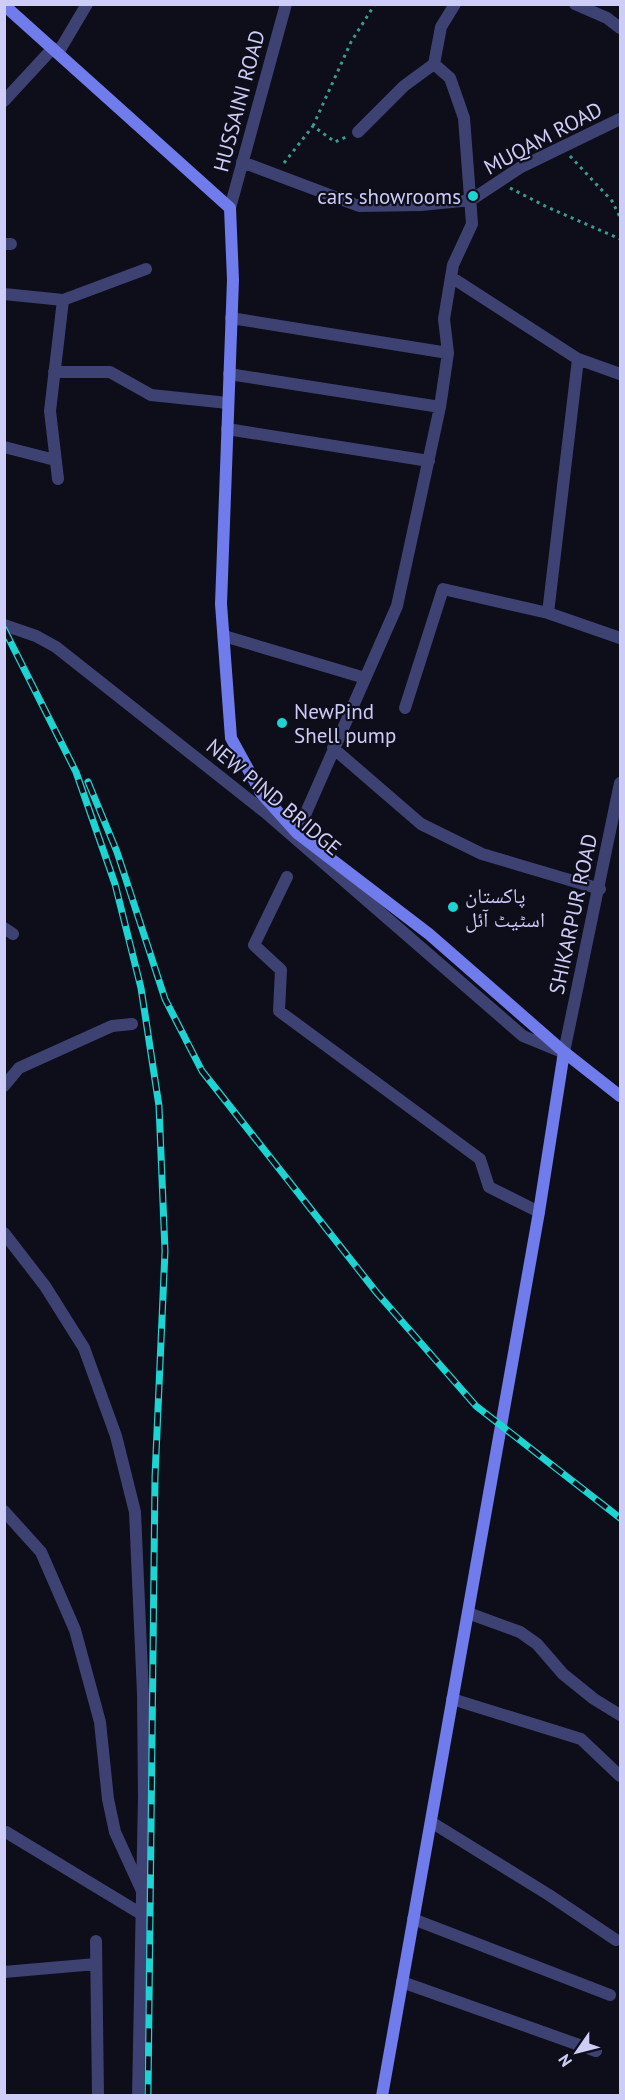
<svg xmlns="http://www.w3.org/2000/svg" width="625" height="2100" viewBox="0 0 625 2100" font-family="'PT Sans','Noto Naskh Arabic',sans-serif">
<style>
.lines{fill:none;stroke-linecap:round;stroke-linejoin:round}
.path{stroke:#3c9d8d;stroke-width:3;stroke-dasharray:3 4.5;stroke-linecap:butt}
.minor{stroke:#3e4273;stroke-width:12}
.tertiary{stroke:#3e4273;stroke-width:12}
.secondary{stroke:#707bec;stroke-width:12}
.rail-casing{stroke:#1dd4d2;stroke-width:7}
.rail{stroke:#0e0d1a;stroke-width:4.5;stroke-dasharray:14;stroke-linecap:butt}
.poi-dot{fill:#1dd4d2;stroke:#0e0d1a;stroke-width:2}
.labels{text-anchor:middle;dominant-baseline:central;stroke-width:4.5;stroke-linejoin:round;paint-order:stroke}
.street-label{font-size:21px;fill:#cdcdf8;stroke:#0e0d1a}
.poi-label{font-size:21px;fill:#cdcdf8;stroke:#0e0d1a;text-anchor:start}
</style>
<rect width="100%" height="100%" fill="#0e0d1a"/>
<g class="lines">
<path class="path" d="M313,126L351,42L375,4
M570,156L612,201L620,217
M284,163L313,126L335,142L346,137
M510,188L547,207L620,239"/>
<path class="minor" d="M575,4L607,18L620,28
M58,53L87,4
M4,101L53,48
M358,132L404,86L434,64L441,27L455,4
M242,162L359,206L421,205L471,200L521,167L620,119
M230,208L286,4
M4,244H11
M451,277L578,359L620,374
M4,294L63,300
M231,318L448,353
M578,359L548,613L620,638
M54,372H110L151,395L228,403
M229,374L440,407
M227,429L429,461
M4,447L55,460
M58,479L50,411L63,300L146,269
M4,625L36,636L56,647L266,813L523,1036L562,1052
M224,636L365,678
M405,708L443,589L548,613
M333,748L421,824L482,854L600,889
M297,833L397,606L440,407L448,353L444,319L453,265L472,224L464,118L450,78L434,64
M287,877L254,945L281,970L279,1011L480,1159L489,1187L539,1212
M4,928L13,934
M4,1086L19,1068L112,1026L132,1024
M4,1233L45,1286L84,1348L116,1436L135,1512L143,1694L144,1796L138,2096
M4,1511L41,1552L75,1630L100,1722L108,1799L115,1832L142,1891
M468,1613L520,1632L537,1644L563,1674L594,1699L620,1715
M452,1699L581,1739L620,1776
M431,1822L549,1895L616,1940
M6,1832L143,1915
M413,1919L610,1995
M96,1941L98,2096
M4,1972L96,1964
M402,1982L596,2051"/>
<path class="tertiary" d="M564,1052L620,783"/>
<path class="secondary" d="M4,5L230,208L233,280L221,604L231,738L261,793L297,833L429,934L564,1052L620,1096
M382,2096L539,1212L564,1052"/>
<g class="rail-casing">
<path id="rail" d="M4,629L76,772L115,884L141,988L159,1106L165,1251L155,1477L148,2096
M88,782L117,852L165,999L202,1071L377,1293L476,1406L620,1518"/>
</g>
<use href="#rail" class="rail"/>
</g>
<g class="poi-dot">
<circle cx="473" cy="196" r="6"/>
<circle cx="282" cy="723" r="6"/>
<circle cx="453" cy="907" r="6"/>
</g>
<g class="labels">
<g class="street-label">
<text transform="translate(239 101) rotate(-75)">HUSSAINI ROAD</text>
<text transform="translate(543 138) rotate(-28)">MUQAM ROAD</text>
<text transform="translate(274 797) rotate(40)">NEW PIND BRIDGE</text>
<text transform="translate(573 914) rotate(-78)">SHIKARPUR ROAD</text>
</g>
<g class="poi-label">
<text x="461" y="196" text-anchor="end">cars showrooms</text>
<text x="294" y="711">NewPind<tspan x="294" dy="24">Shell pump</tspan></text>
<text x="465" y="895">پاکستان<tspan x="465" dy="24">اسٹیٹ آئل</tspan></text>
</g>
</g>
<rect width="625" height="2100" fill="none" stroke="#cdcdf8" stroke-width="12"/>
<g transform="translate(577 2052) rotate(235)" stroke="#0e0d1a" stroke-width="4.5" paint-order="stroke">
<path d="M0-4.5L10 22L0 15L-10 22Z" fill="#cdcdf8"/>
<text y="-9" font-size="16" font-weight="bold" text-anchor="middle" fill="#cdcdf8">N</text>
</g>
</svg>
